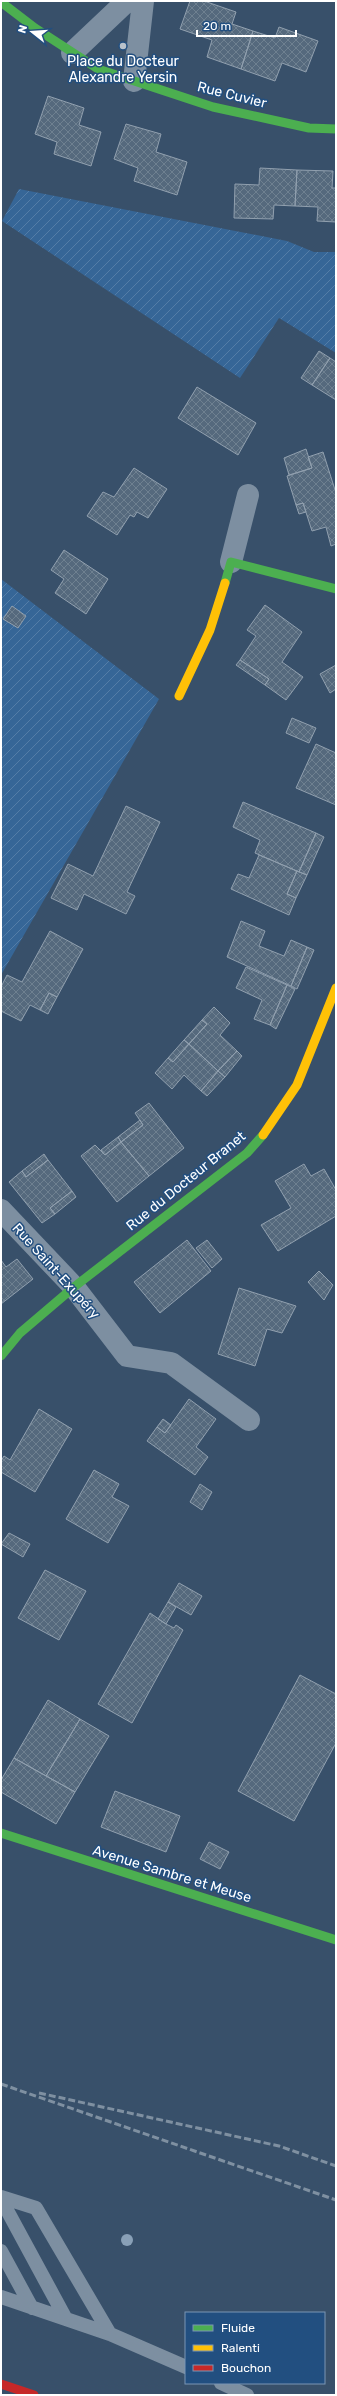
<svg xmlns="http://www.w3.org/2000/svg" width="337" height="2396" viewBox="0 0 337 2396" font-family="Rubik,sans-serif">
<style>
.garden{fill:url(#garden-furrows)}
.building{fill:url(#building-cross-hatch);stroke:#91a0af}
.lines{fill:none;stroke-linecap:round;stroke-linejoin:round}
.lane{stroke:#7d8fa1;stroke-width:14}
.street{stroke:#7d8fa1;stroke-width:22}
.fast{stroke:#4caf50;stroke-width:9}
.slow{stroke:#ffc107;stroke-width:9}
.jam{stroke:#c62828;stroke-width:9}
.rail{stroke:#7f90a1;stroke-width:3;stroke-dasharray:7 3;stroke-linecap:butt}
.tree{fill:#89a0b7}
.poi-dot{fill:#b9c2cb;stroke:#224f80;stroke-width:1.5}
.labels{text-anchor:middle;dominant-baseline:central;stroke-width:3;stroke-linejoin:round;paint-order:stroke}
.poi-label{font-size:14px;fill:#fff;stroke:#224f80}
.street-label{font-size:14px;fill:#fff;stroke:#224f80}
</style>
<defs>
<pattern id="garden-furrows" width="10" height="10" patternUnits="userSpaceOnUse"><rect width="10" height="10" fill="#366697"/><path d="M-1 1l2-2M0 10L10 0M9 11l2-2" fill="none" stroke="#547da7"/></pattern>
<pattern id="building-cross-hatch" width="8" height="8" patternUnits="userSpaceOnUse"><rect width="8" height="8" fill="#55697d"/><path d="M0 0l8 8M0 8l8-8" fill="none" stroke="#6e8090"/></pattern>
</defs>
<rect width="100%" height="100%" fill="#38506a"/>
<path class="garden" d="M19,189L287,241L314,252H336V353L279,318L240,378L2,221Z
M1,579L159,699L1,975Z"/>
<path class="building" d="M190,1H204L236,12L232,24L253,31L241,69L207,57L212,40L180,29Z
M279,27L318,41L306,72L282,63L275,81L241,69L253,31L275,38Z
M48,96L84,108L79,125L101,132L91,166L54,154L57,142L35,134Z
M126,124L161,134L156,152L187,162L177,195L134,181L138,168L114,159Z
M260,168L297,170L295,206L274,205L273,219L234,218L235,184L259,185Z
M297,170L333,171L332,188H336V222L317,221L318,207L295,206Z
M319,351L330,358L312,385L301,378Z
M330,358L336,362V400L312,385Z
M197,387L256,423L238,455L178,418Z
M306,449L312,468L289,475L284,458Z
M323,452L336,493V544L331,546L326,527L312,531L303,503L296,505L287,476L312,468L308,457Z
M134,468L167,489L148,518L137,512L134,517L130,515L117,535L87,516L103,492L114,497Z
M303,503L306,512L299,514L296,505Z
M64,550L108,579L86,614L55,593L64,579L51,570Z
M265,605L302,632L282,662L303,677L286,700L265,685L269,679L240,660L256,636L247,630Z
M12,606L26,616L18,628L3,619Z
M240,660L269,679L265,685L236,665Z
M336,665V689L330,693L320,674Z
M292,718L316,728L309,743L286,733Z
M316,744L336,753V805L296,788Z
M243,802L316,833L299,872L255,853L260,840L233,827Z
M126,806L160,822L127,892L135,896L126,914L84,894L77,910L51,898L68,864L93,876Z
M316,833L324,837L307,875L299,872Z
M259,855L297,871L287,894L296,898L289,915L231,889L238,874L249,878Z
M297,871L307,875L296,898L287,894Z
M241,921L265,931L259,946L284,956L291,940L307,947L291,986L227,957Z
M50,931L83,949L57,997L49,993L40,1010L30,1005L21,1021L1,1011V987L7,975L22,982Z
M307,947L314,950L297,989L291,986Z
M246,967L287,985L270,1025L254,1019L262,1000L236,988Z
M287,985L295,989L276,1029L270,1025Z
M49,993L57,997L48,1014L40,1010Z
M214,1007L230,1023L220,1035L237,1051L218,1071L189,1044L207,1024L202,1020Z
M202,1020L207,1024L189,1044L184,1040Z
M184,1040L189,1044L173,1062L168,1058Z
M189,1044L218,1071L201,1091L184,1075L172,1089L155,1073L168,1058L173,1062Z
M237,1051L242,1056L225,1077L218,1071Z
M218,1071L225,1077L207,1096L201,1091Z
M149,1103L184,1148L149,1176L121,1142L143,1125L135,1113Z
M140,1120L143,1125L121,1142L118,1137Z
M118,1137L121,1142L105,1155L101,1150Z
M121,1142L149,1176L117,1202L81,1156L95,1145L105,1155Z
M44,1154L48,1160L26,1177L22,1171Z
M48,1160L72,1191L50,1208L55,1214L42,1223L9,1182L22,1171L26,1177Z
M304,1164L311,1176L324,1169L336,1190V1216L278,1251L261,1225L291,1208L275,1181Z
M72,1191L76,1197L55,1214L50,1208Z
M187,1240L211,1271L160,1313L134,1282Z
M207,1240L222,1259L212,1268L196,1248Z
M17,1259L33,1279L1,1304V1260L6,1267Z
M319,1271L333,1285L324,1300L308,1282Z
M239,1288L296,1306L282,1333L267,1329L255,1366L218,1354Z
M189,1399L216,1419L196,1447L208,1457L195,1475L147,1441L157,1427L165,1433Z
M39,1409L72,1429L35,1492L1,1472V1461L4,1456L10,1460Z
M163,1419L171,1425L165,1433L157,1427Z
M94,1470L119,1484L112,1497L129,1506L108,1543L66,1519Z
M200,1484L212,1492L202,1510L190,1502Z
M9,1533L30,1544L23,1557L1,1544Z
M45,1570L86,1591L59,1640L18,1618Z
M179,1583L202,1596L191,1615L168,1602Z
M168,1602L176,1607L166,1624L158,1619Z
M150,1613L166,1624L174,1628L176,1625L183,1630L132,1723L98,1704Z
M300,1675L336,1694V1743L294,1821L238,1791Z
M48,1700L80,1719L46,1776L14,1758Z
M80,1719L109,1736L75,1792L46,1776Z
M14,1758L75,1792L56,1824L1,1792V1780Z
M115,1791L180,1816L166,1852L101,1827Z
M209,1842L229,1852L220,1869L200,1859Z"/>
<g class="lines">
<path class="lane" d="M1,2197L36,2208L110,2334L186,2367
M1,2199L66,2319
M1,2251L32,2308
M1,2297L110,2334
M221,2383L247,2395"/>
<path class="street" d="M72,53L127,1
M134,81L143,1
M231,562L248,495
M1,1210L74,1287L127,1356L171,1363L249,1420"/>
<path class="fast" d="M1,2L35,28L98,69L213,107L309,128L336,129
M225,583L231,562L336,589
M1,1356L20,1333L74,1287L247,1153L263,1135
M1,1833L336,1940"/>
<path class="slow" d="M179,696L210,630L225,583
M263,1135L297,1085L336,988"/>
<path class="jam" d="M1,2384L34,2395"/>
<path class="rail" d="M1,2084L336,2200
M39,2093L279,2146L336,2166"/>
</g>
<circle class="tree" cx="127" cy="2240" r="6"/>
<circle class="poi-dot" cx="123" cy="46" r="4"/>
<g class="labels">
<g class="poi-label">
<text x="123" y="61">Place du Docteur<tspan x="123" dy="16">Alexandre Yersin</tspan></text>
</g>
<g class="street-label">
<text transform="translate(232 95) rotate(14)">Rue Cuvier</text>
<text transform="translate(186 1181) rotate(-39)">Rue du Docteur Branet</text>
<text transform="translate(56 1271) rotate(48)">Rue Saint-Exupéry</text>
<text transform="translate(172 1874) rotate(17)">Avenue Sambre et Meuse</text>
</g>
</g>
<rect width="337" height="2396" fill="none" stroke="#ffffff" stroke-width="4"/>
<rect x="185" y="2312" width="140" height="72" fill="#224f80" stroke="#7a95b3"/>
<rect x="193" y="2325" width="20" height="6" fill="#4caf50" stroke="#7a95b3"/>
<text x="221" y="2332" font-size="12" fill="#ffffff">Fluide</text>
<rect x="193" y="2345" width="20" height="6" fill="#ffc107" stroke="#7a95b3"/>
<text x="221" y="2352" font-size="12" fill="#ffffff">Ralenti</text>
<rect x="193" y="2365" width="20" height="6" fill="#c62828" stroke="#7a95b3"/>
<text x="221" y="2372" font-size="12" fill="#ffffff">Bouchon</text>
<g transform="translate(32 32) rotate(287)" stroke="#224f80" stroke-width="3" paint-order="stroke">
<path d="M0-3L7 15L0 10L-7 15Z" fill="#ffffff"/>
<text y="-6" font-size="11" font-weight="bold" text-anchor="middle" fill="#ffffff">N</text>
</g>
<path d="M197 30v6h99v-6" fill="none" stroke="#ffffff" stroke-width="2"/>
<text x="203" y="30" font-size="12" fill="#ffffff" stroke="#224f80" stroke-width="3" paint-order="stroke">20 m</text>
</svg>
